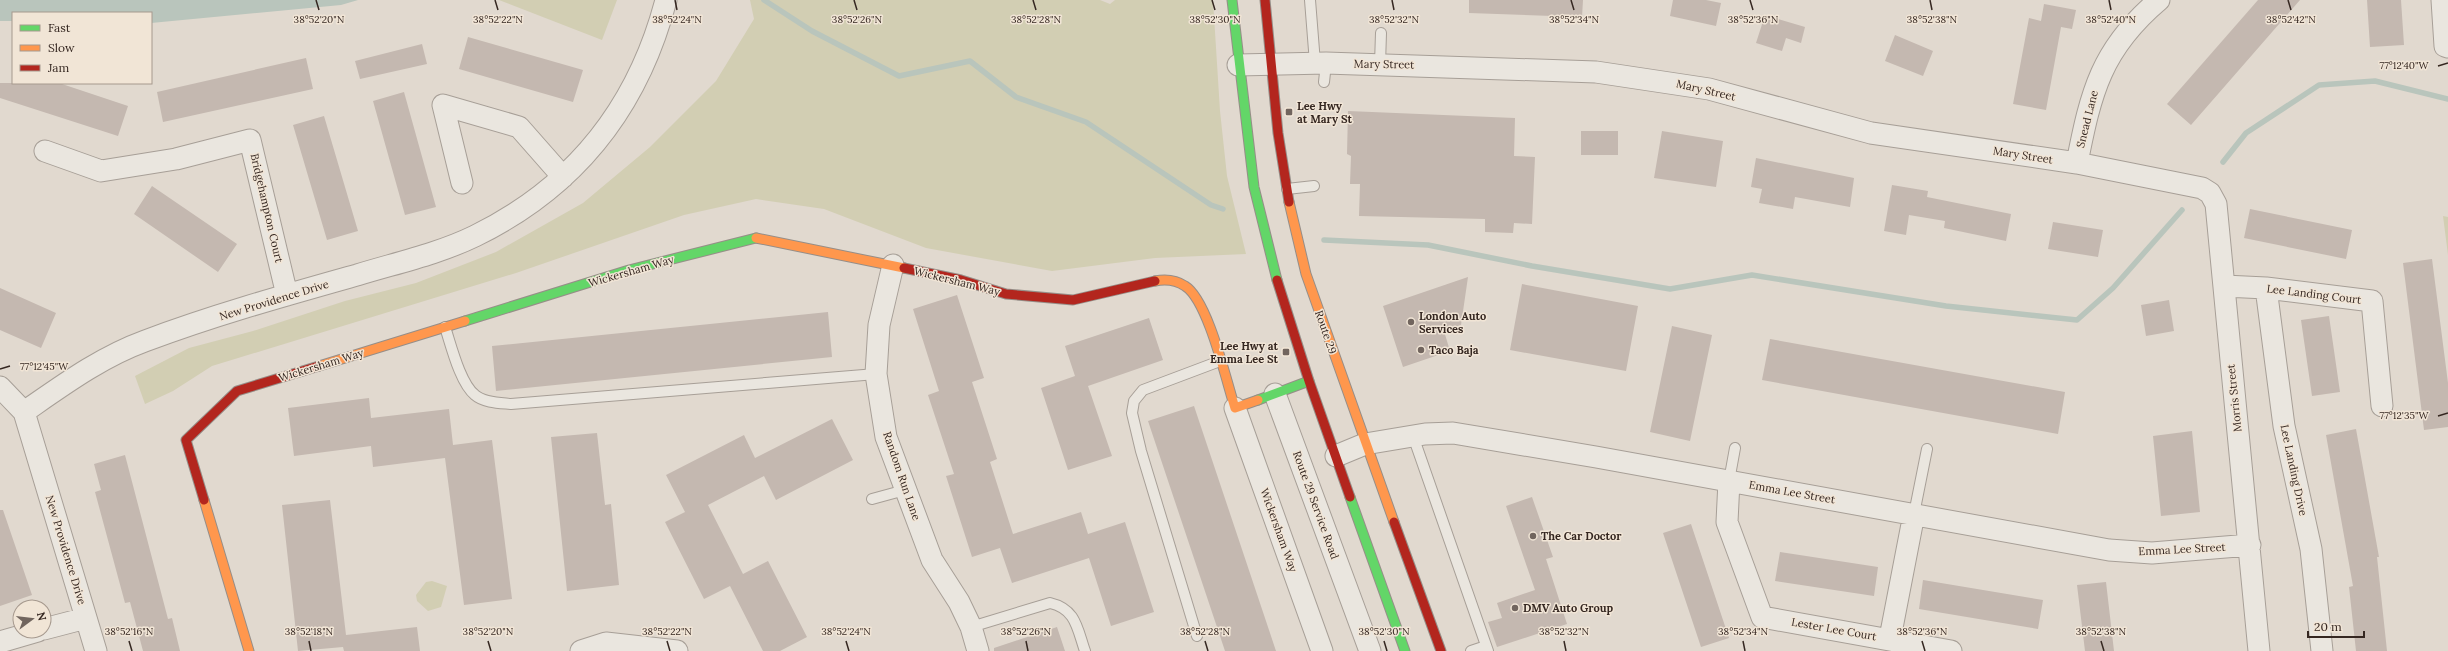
<svg xmlns="http://www.w3.org/2000/svg" width="2448" height="651" viewBox="0 0 2448 651" font-family="Lora,serif">
<style>
.green{fill:#d2ceb3}
.water{fill:#b9c5bc}
.lines{fill:none;stroke-linecap:round;stroke-linejoin:round}
.stream{stroke:#b9c5bc;stroke-width:5.5}
.building{fill:#c4b8b0}
.lane-casing{stroke:#a79f97;stroke-width:12}
.street-casing{stroke:#a79f97;stroke-width:23}
.fast-casing{stroke:#968e88;stroke-width:11}
.slow-casing{stroke:#968e88;stroke-width:11}
.jam-casing{stroke:#968e88;stroke-width:11}
.lane{stroke:#eae6df;stroke-width:10}
.street{stroke:#eae6df;stroke-width:21}
.fast{stroke:#63d668;stroke-width:9}
.slow{stroke:#ff974d;stroke-width:9}
.jam{stroke:#b3261e;stroke-width:9}
.ticks{fill:none;stroke:#352721;stroke-width:1.5}
.poi-dot{fill:#71655e;stroke:#f1e5d6;stroke-width:1.5}
.labels{text-anchor:middle;dominant-baseline:central;stroke-width:3;stroke-linejoin:round;paint-order:stroke}
.street-label{font-size:11px;fill:#352721;stroke:#f1e5d6}
.poi-label{font-size:11px;font-weight:bold;fill:#352721;stroke:#f1e5d6;text-anchor:start}
.ticks-label{font-size:10px;text-anchor:middle;fill:#352721;stroke:#f1e5d6;stroke-width:3;stroke-linejoin:round;paint-order:stroke}
</style>
<rect width="100%" height="100%" fill="#e1d9cf"/>
<path class="green" d="M499,0H617L602,40Z
M750,0H1100L1110,4L1115,0H1213L1220,111L1227,176L1246,254L1155,258L1052,271L926,248L824,209L756,199L684,215L516,273L212,366L173,391L145,404L135,376L189,348L253,331L345,301L416,283L496,252L583,203L650,147L716,81L754,19Z
M2443,216L2448,217V255Z
M432,581L447,586L441,607L428,611L417,601L416,595L426,582Z"/>
<path class="water" d="M0,0H358L341,5L151,23V13H13V21H0Z"/>
<g class="lines">
<path class="stream" d="M764,0L812,31L899,76L970,61L1016,97L1086,122L1211,205L1223,209
M2223,162L2246,133L2319,85L2375,81L2448,99
M1324,240L1428,245L1532,266L1670,289L1752,275L1946,306L2077,320L2113,288L2182,210"/>
</g>
<path class="building" d="M1469,0H1583L1582,17L1469,13Z
M1673,0H1706L1721,3L1716,26L1670,16Z
M2258,0H2300L2191,125L2167,104Z
M2367,0H2401L2404,45L2370,47Z
M2044,4L2076,10L2072,29L2061,27L2046,110L2013,104L2029,18L2041,21Z
M1765,15L1805,27L1801,43L1786,38L1782,51L1756,43Z
M1895,35L1933,51L1923,76L1885,61Z
M468,37L583,70L573,102L459,69Z
M422,44L427,64L360,79L355,61Z
M306,58L313,89L163,122L157,92Z
M0,83H59L128,106L118,136L0,98Z
M404,92L436,207L405,215L373,101Z
M1348,111L1515,118L1514,156L1535,157L1532,224L1514,223L1513,233L1485,232V219L1359,216L1360,184H1350L1351,156L1347,154Z
M324,116L358,231L327,240L293,125Z
M1581,131H1618V155H1581Z
M1662,131L1723,141L1716,187L1654,178Z
M1756,158L1854,178L1850,207L1795,197L1793,209L1759,203L1762,189L1751,187Z
M1892,185L1928,191L1927,197L2011,214L2006,241L1944,228L1945,221L1909,215L1906,235L1884,231Z
M152,186L237,244L218,272L134,214Z
M2250,209L2352,230L2346,259L2244,238Z
M2053,222L2103,230L2098,257L2048,249Z
M2432,259L2448,383V427L2424,430L2403,263Z
M1468,277L1461,325L1444,331L1450,351L1403,367L1383,306Z
M1522,284L1638,306L1626,371L1510,350Z
M0,288L56,313L41,348L0,330Z
M957,295L984,378L972,382L997,459L990,462L1013,534L1081,512L1088,534L1125,522L1154,612L1111,626L1089,558L1012,583L1000,548L972,557L946,476L954,474L928,395L939,391L913,309Z
M2169,300L2174,331L2146,336L2141,305Z
M828,312L832,357L496,391L492,346Z
M2329,316L2340,392L2312,396L2301,320Z
M1149,318L1163,360L1088,386L1112,456L1068,470L1041,388L1075,376L1065,346Z
M1672,326L1712,335L1690,441L1650,432Z
M1770,339L2065,392L2058,434L1762,380Z
M369,398L371,418L449,409L453,445L492,440L512,599L464,605L445,458L373,467L371,446L294,456L288,408Z
M1194,406L1276,651H1225L1148,421Z
M832,419L853,460L776,500L764,476L708,505L743,574L768,561L807,637L780,651H763L730,586L704,599L665,522L685,512L666,475L744,435L755,458Z
M2356,429L2379,557H2377L2387,651H2356L2349,587L2353,586L2326,435Z
M2192,431L2200,512L2161,516L2153,436Z
M597,433L605,505L611,504L619,585L567,591L551,437Z
M125,455L168,619L172,618L180,651H143L130,602L125,603L95,492L101,490L94,464Z
M1532,497L1553,557L1546,559L1567,624L1497,647L1488,622L1502,618L1497,603L1535,590L1506,506Z
M330,500L346,635L417,627L420,651H344L343,647L298,651L282,505Z
M0,510H3L32,595L0,606Z
M1691,524L1729,638L1701,647L1663,533Z
M1780,552L1878,567L1874,596L1775,581Z
M1923,580L2043,600L2038,629L1919,609Z
M2106,582L2114,651H2085L2077,585Z
M1057,627L1065,651H994V648Z"/>
<g class="lines">
<g class="lane-casing">
<path id="lane" d="M1310,0L1315,63
M1380,64L1381,33
M1324,82L1326,63
M1287,189L1314,186
M445,327C451,345 460,383 475,395C484,403 501,403 511,404L876,374
M1413,436L1488,651
M1729,481L1735,448
M872,499L905,490
M1914,514L1927,449
M971,627L1050,603C1076,609 1077,628 1085,651
M1197,636L1141,451L1132,413L1134,401L1143,390L1220,361
M1471,651L1486,646"/>
</g>
<g class="street-casing">
<path id="street" d="M2442,0L2445,46L2448,47
M1238,65L1326,63L1596,72L1709,89L1871,133L2077,163L2202,188L2210,193L2216,204L2259,651
M45,151L101,171L176,159L250,140L287,295
M2077,163C2091,92 2101,49 2159,0
M462,183L443,105L519,127L563,177
M893,265L879,325L876,374L886,437L932,560L959,602L971,627L978,651
M2224,286L2266,288L2372,301L2382,406
M2266,288L2284,426L2311,549L2322,651
M0,387L24,412
M1275,394L1370,651
M1235,408L1322,651
M1336,456L1365,444L1425,434L1453,433L1596,457L2109,550L2152,553L2250,545
M1729,481L1727,522L1762,617L1951,651
M44,629L86,618
M1890,638L1914,514
M0,642L38,631
M96,651L24,412C63,385 101,357 145,341C214,315 286,295 357,275C396,263 438,254 475,236C575,187 638,107 666,0
M581,651L606,643L677,651"/>
</g>
<g class="fast-casing">
<path id="fast" d="M1232,0L1254,187L1277,280
M465,321L629,270L756,238
M1258,400L1309,381
M1350,497L1405,651"/>
</g>
<g class="slow-casing">
<path id="slow" d="M1289,202L1306,274L1394,522
M756,238L904,268
M1155,281C1165,279 1176,280 1185,286C1208,300 1226,380 1235,408L1258,400
M319,366L465,321
M204,500L249,651"/>
</g>
<g class="jam-casing">
<path id="jam" d="M1265,0L1278,133L1289,202
M904,268L961,280L1006,294L1073,300L1155,281
M1277,280L1309,381L1350,497
M204,500L186,440L237,391L319,366
M1394,522L1441,651"/>
</g>
<use href="#lane" class="lane"/>
<use href="#street" class="street"/>
<use href="#fast" class="fast"/>
<use href="#slow" class="slow"/>
<use href="#jam" class="jam"/>
</g>
<path class="ticks" d="M316,0L319,10M495,0L498,10M675,0L677,10M854,0L857,10M1033,0L1036,10M1212,0L1215,10M1392,0L1394,10M1571,0L1574,10M1750,0L1753,10M1930,0L1932,10M2109,0L2111,10M2288,0L2291,10M2438,66L2448,63M0,369L10,366M2438,416L2448,413M129,641L132,651M309,641L311,651M488,641L491,651M667,641L670,651M846,641L849,651M1026,641L1028,651M1205,641L1208,651M1384,641L1387,651M1564,641L1566,651M1743,641L1745,651M1922,641L1925,651M2101,641L2104,651"/>
<g class="poi-dot">
<rect x="1285" y="108" width="8" height="8" rx="2"/>
<circle cx="1411" cy="322" r="4"/>
<circle cx="1421" cy="350" r="4"/>
<rect x="1282" y="348" width="8" height="8" rx="2"/>
<circle cx="1533" cy="536" r="4"/>
<circle cx="1515" cy="608" r="4"/>
</g>
<g class="labels">
<g class="street-label">
<text transform="translate(1384 64) rotate(1)">Mary Street</text>
<text transform="translate(1706 90) rotate(13)">Mary Street</text>
<text transform="translate(2087 119) rotate(-76)">Snead Lane</text>
<text transform="translate(2023 155) rotate(9)">Mary Street</text>
<text transform="translate(267 208) rotate(77)">Bridgehampton Court</text>
<text transform="translate(631 271) rotate(-16)">Wickersham Way</text>
<text transform="translate(957 281) rotate(14)">Wickersham Way</text>
<text transform="translate(2314 294) rotate(7)">Lee Landing Court</text>
<text transform="translate(274 300) rotate(-17)">New Providence Drive</text>
<text transform="translate(1326 332) rotate(71)">Route 29</text>
<text transform="translate(321 365) rotate(-17)">Wickersham Way</text>
<text transform="translate(2234 398) rotate(-96)">Morris Street</text>
<text transform="translate(2294 470) rotate(78)">Lee Landing Drive</text>
<text transform="translate(902 476) rotate(71)">Random Run Lane</text>
<text transform="translate(1792 492) rotate(10)">Emma Lee Street</text>
<text transform="translate(1316 505) rotate(70)">Route 29 Service Road</text>
<text transform="translate(1279 530) rotate(70)">Wickersham Way</text>
<text transform="translate(2182 549) rotate(-3)">Emma Lee Street</text>
<text transform="translate(66 550) rotate(73)">New Providence Drive</text>
<text transform="translate(1834 629) rotate(10)">Lester Lee Court</text>
</g>
<g class="poi-label">
<text x="1297" y="106">Lee Hwy<tspan x="1297" dy="13">at Mary St</tspan></text>
<text x="1419" y="316">London Auto<tspan x="1419" dy="13">Services</tspan></text>
<text x="1278" y="346" text-anchor="end">Lee Hwy at<tspan x="1278" dy="13">Emma Lee St</tspan></text>
<text x="1429" y="350">Taco Baja</text>
<text x="1541" y="536">The Car Doctor</text>
<text x="1523" y="608">DMV Auto Group</text>
</g>
</g>
<g class="ticks-label">
<text x="319" y="23">38°52'20"N</text>
<text x="498" y="23">38°52'22"N</text>
<text x="677" y="23">38°52'24"N</text>
<text x="1215" y="23">38°52'30"N</text>
<text x="1394" y="23">38°52'32"N</text>
<text x="1753" y="23">38°52'36"N</text>
<text x="1932" y="23">38°52'38"N</text>
<text x="2291" y="23">38°52'42"N</text>
<text x="857" y="23">38°52'26"N</text>
<text x="1036" y="23">38°52'28"N</text>
<text x="1574" y="23">38°52'34"N</text>
<text x="2111" y="23">38°52'40"N</text>
<text x="2404" y="69">77°12'40"W</text>
<text x="44" y="370">77°12'45"W</text>
<text x="2404" y="419">77°12'35"W</text>
<text x="129" y="635">38°52'16"N</text>
<text x="309" y="635">38°52'18"N</text>
<text x="488" y="635">38°52'20"N</text>
<text x="667" y="635">38°52'22"N</text>
<text x="846" y="635">38°52'24"N</text>
<text x="1026" y="635">38°52'26"N</text>
<text x="1205" y="635">38°52'28"N</text>
<text x="1384" y="635">38°52'30"N</text>
<text x="1564" y="635">38°52'32"N</text>
<text x="1743" y="635">38°52'34"N</text>
<text x="1922" y="635">38°52'36"N</text>
<text x="2101" y="635">38°52'38"N</text>
</g>
<rect x="12" y="12" width="140" height="72" fill="#f1e5d6" stroke="#a6998e"/>
<rect x="20" y="25" width="20" height="6" fill="#63d668" stroke="#a6998e"/>
<text x="48" y="32" font-size="12" fill="#352721">Fast</text>
<rect x="20" y="45" width="20" height="6" fill="#ff974d" stroke="#a6998e"/>
<text x="48" y="52" font-size="12" fill="#352721">Slow</text>
<rect x="20" y="65" width="20" height="6" fill="#b3261e" stroke="#a6998e"/>
<text x="48" y="72" font-size="12" fill="#352721">Jam</text>
<g transform="translate(32 619) rotate(75)"><circle r="19" fill="#f1e5d6" stroke="#a6998e"/>
<path d="M0-3L7 15L0 10L-7 15Z" fill="#71655e"/>
<text y="-6" font-size="11" font-weight="bold" text-anchor="middle" fill="#352721">N</text>
</g>
<path d="M2308 631v6h56v-6" fill="none" stroke="#352721" stroke-width="2"/>
<text x="2314" y="631" font-size="12" fill="#352721" stroke="#f1e5d6" stroke-width="3" paint-order="stroke">20 m</text>
</svg>
